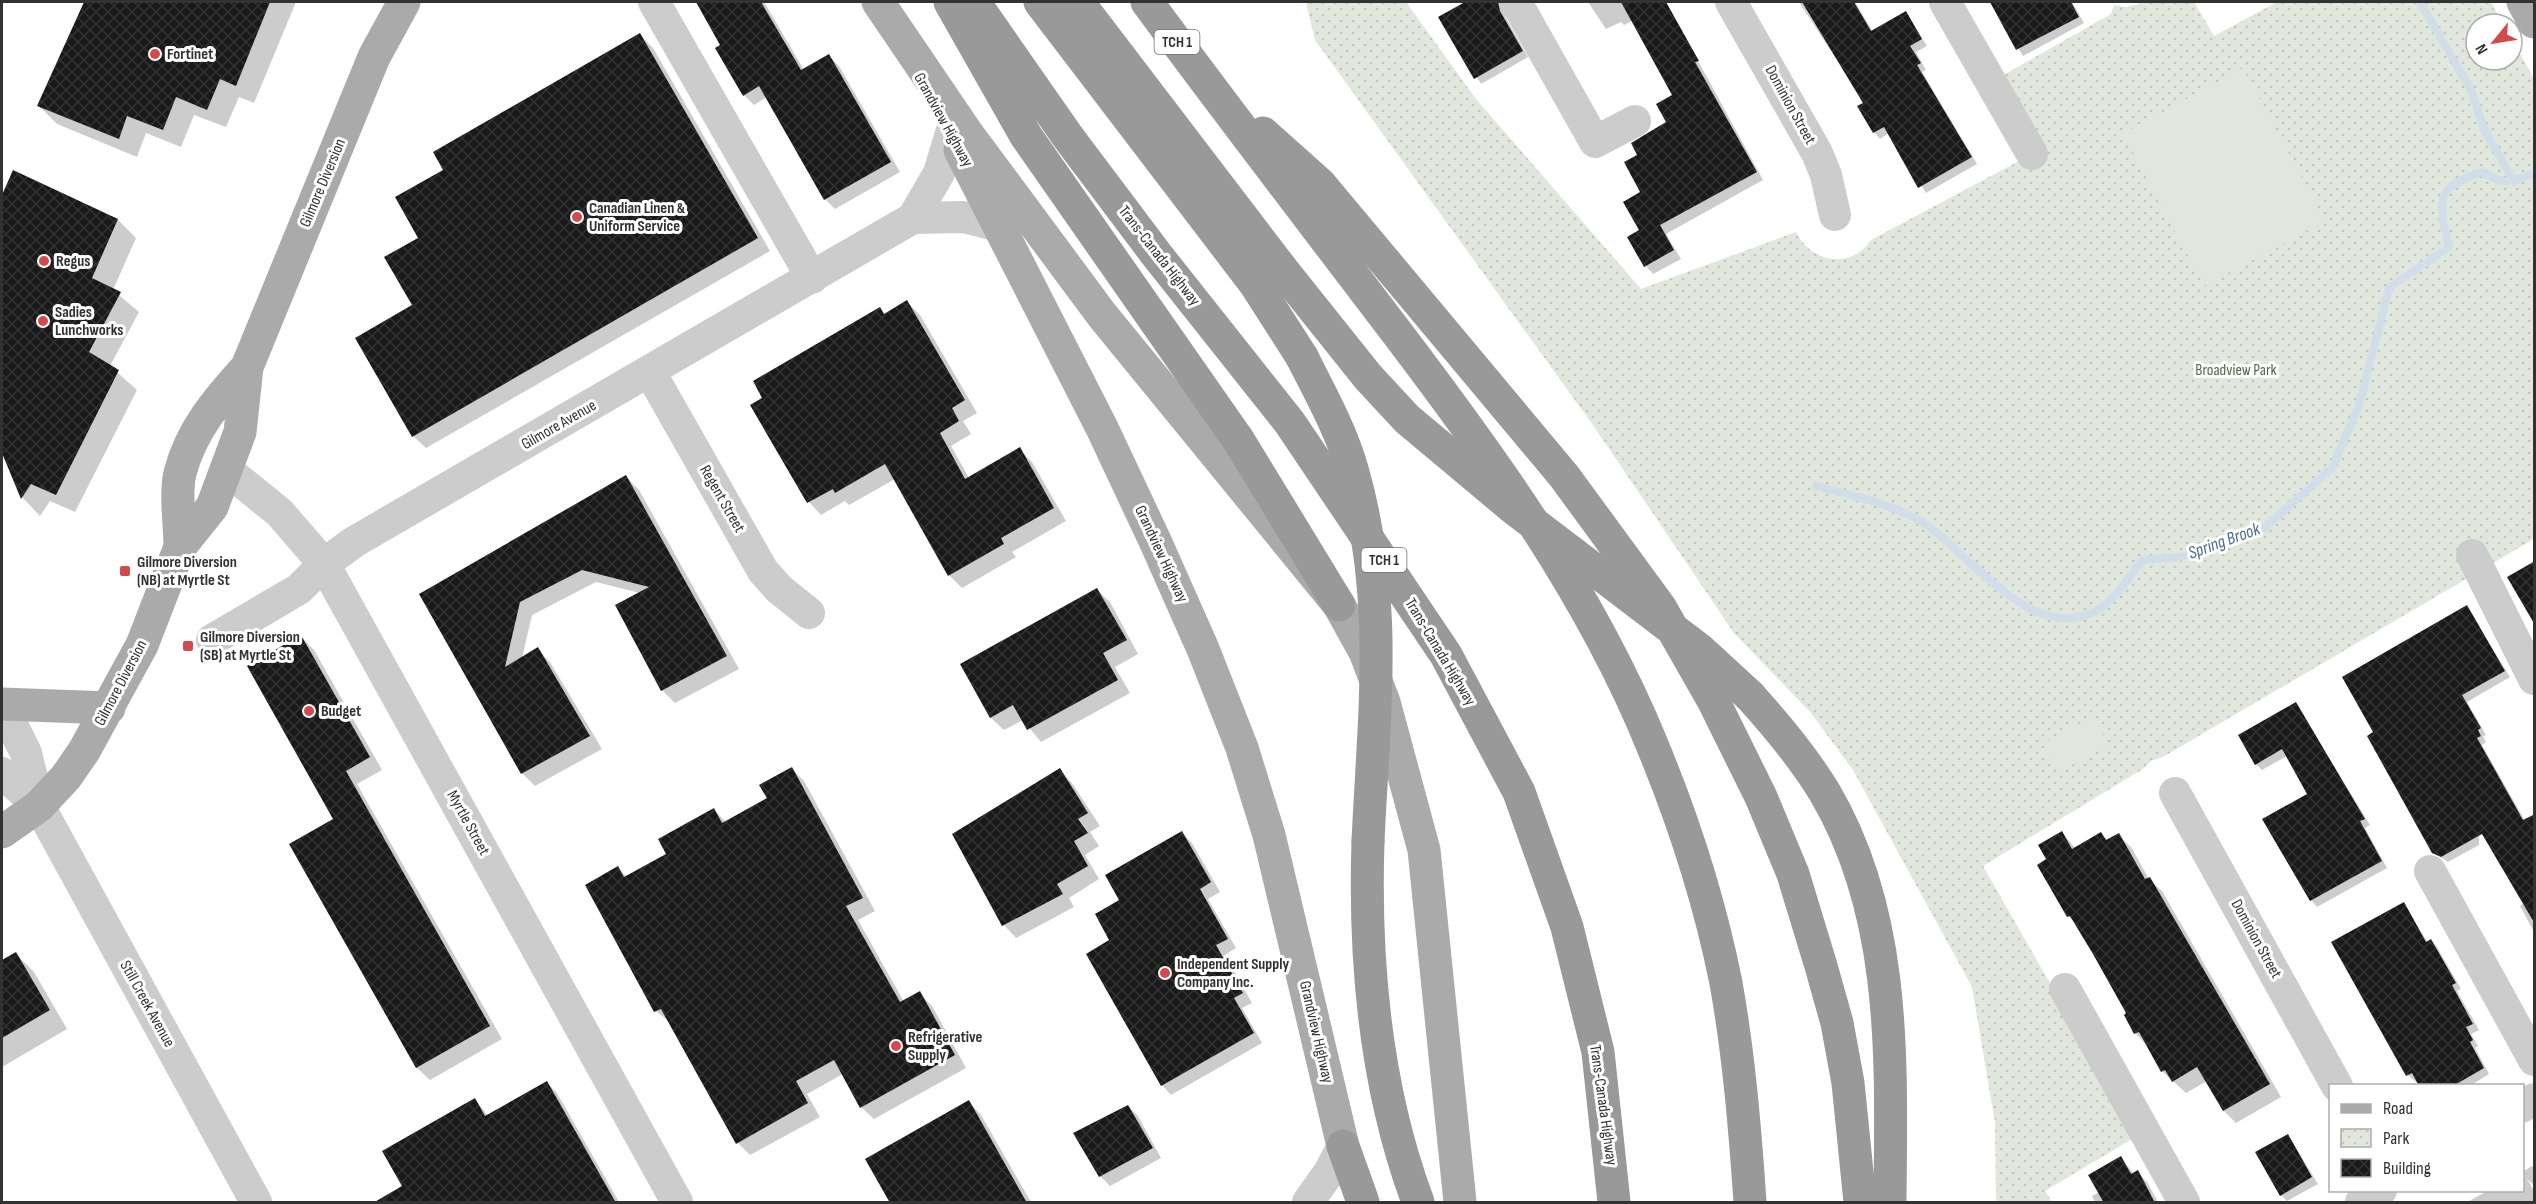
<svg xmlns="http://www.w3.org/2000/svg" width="2536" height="1204" viewBox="0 0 2536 1204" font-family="'Sofia Sans Condensed',sans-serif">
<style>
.park{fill:url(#park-dots)}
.pitch{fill:#e1e7dc}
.shadow{fill:#0003}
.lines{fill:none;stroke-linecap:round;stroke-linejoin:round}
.stream{stroke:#d1dee9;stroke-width:8}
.building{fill:url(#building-cross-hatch)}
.minor{stroke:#ccc;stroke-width:32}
.major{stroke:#aaa;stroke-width:33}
.highway{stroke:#999;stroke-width:33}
.highway-bridge{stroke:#999;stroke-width:33}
.poi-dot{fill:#d14b4c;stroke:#fff;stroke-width:2}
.labels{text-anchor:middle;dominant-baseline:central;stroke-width:6;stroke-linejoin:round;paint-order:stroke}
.shield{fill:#fff;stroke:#707070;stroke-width:1.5}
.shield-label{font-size:15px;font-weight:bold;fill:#323232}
.poi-label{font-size:16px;font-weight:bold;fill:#323232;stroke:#fff;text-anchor:start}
.street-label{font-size:16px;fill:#323232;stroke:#fff}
.park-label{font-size:16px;fill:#526844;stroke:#fff}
.water-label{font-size:18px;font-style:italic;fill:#486c8b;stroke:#fff}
</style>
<defs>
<pattern id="park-dots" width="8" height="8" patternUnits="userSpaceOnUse" patternTransform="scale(1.5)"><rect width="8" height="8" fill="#e1e7dc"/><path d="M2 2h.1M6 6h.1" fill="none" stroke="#c2c7bd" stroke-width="1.8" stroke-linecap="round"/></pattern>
<pattern id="building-cross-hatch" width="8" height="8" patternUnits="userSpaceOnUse" patternTransform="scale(1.5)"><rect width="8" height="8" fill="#191919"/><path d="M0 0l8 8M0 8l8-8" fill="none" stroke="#323232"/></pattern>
</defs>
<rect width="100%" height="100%" fill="#fff"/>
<path class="park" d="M1306,2H1406L1476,99L1641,289L1796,232C1811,263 1851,270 1871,240L2032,154L1991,82L2111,14L2114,5L2126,7L2146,2H2194L2214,36L2277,2H2491L2503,24H2476V60H2512V39L2534,79V539L2163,757L2151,761L2143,769L1983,866L2137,1136L2045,1191L2052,1202H1996L1995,1123L1972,987L1853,770L1811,713L1734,633L1595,428L1315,40Z"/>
<path class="pitch" d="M2243,68L2325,221L2204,286L2123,134Z
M2093,716L2109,745L2059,772L2043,744Z"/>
<path class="shadow" d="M85,2H296L254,103L239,97L226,127L194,115L181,147L146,133L137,157L57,124L39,106Z
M697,2H764L804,70L829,56L839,66L900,172L835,209L825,199L767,97L754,105L744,95L722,46Z
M1468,2H1501L1506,18L1528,57L1481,84L1440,17Z
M1588,2H1666L1763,180L1666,234L1681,259L1653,274L1646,266L1629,237L1641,230L1642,193L1639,155L1668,123L1674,96L1633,20L1624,25L1621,22L1606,29Z
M1799,2H1855L1873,32L1906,13L1927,46L1916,52L1926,70L1922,72L1977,164L1926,193L1889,133L1880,139L1874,132L1865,103Z
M1990,2H2072L2084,23L2023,56Z
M640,35L653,48L770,251L426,448L413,436L414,306L420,238Z
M14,172L118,220L136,238L113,290L139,312L110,366L137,390L75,512L50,501L40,516L23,498L2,449V198Z
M907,302L920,315L977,413L963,421L971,434L951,446L969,478L1019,449L1032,462L1066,521L1012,552L1016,557L962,588L949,575L895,479L849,505L845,501L821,515L809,502L752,405L880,309L885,315Z
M626,477L639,490L739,669L675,703L662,690L640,593L596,582L532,615L522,658L537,649L550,662L602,749L535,786L522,773L421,594Z
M1097,590L1110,602L1138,654L1115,667L1130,693L1041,742L1023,720L1004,730L991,718L962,664Z
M2467,607L2510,677L2467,702L2486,735L2483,736L2486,742L2482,745L2525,821L2534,815V932L2520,906L2524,903L2479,825V845L2448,862L2433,852L2375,733Z
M301,637L314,650L382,770L357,784L502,1039L430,1080L417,1068L335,820Z
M2296,704L2370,825L2365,828L2387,868L2317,907L2311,900L2309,794L2287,756L2262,770L2256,764Z
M792,769L804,781L875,911L858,920L904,1002L919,993L932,1006L966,1068L874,1119L861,1107L843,1074L807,1094L820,1117L750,1155L738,1143L671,1023L656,1011L618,868L627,877L668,855L714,810L726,822L769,799Z
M1059,770L1072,783L1100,826L1090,832L1099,846L1085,855L1099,879L1069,898L1074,907L1016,938L1004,925L954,835Z
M1182,833L1192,843L1220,892L1208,899L1236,948L1225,955L1252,1003L1242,1008L1262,1043L1171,1095L1162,1085L1112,941L1122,901Z
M2062,833L2076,849L2101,834L2108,841L2118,835L2131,847L2149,879L2162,891L2281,1097L2236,1123L2224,1111L2207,1081L2186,1093L2162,1071L2148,1046L2135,1033L2126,1016L2129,1014L2077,925L2068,916L2048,859Z
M2404,904L2428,943L2431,941L2437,947L2461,989L2457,991L2479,1030L2471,1034L2478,1046L2475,1048L2489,1074L2470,1086H2421L2408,1075Z
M16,954L34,972L67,1029L2,1067V962Z
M546,1082L557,1093L619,1202H376L404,1186L475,1099L488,1116Z
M969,1102L981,1115L1031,1202H891Z
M1128,1106L1138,1116L1161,1158L1110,1186L1100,1176Z
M2288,1135L2318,1184L2287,1201L2281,1195Z
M2121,1158L2134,1174L2137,1172L2147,1182L2158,1202H2095L2092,1196L2099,1192Z
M2534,1165V1185L2522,1175V1172Z
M2489,1190H2503L2507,1202H2467Z"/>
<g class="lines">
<path class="stream" d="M2420,2L2472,92L2484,129L2514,182
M1816,486C1852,496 1896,504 1928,526C1973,557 2036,649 2101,608C2115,600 2132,572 2143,560L2180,557L2201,551L2230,535L2263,529L2332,468L2359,405L2389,288L2449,247C2438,202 2434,187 2482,172C2500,183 2510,184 2529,175"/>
</g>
<path class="building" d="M84,2H270L236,86L220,79L207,110L176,97L163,130L127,116L119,139L37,106Z
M696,2H761L801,70L829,54L891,162L824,200L759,86L743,96L715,48L720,45Z
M1465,2H1498L1500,11L1523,51L1474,79L1438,17Z
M1621,2H1666L1699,61L1695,62L1757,172L1660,225L1674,250L1644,267L1627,237L1639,230L1623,202L1640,192L1624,162L1637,155L1631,143L1666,122L1656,104L1672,95Z
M1802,2H1854L1871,31L1906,11L1922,39L1910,46L1921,63L1917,65L1972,157L1918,188L1884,127L1873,133L1857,106L1863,103Z
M1990,2H2071L2079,17L2016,50Z
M640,33L758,238L412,437L355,338L412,305L384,257L418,238L395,197L443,170L433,152Z
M13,170L118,219L92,278L121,292L89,352L119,370L56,495L31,484L21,499L2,453V195Z
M907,300L965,400L952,408L959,421L940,433L965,479L1020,447L1054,508L1001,538L1004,544L948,576L885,464L835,493L833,489L807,503L750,405L762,398L753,381L880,307L884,314Z
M626,475L727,656L661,691L615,605L649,587L582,570L520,602L505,667L538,647L590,736L521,774L419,594Z
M2535,561V625L2507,577Z
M1097,588L1127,640L1103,653L1118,680L1027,730L1013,705L990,718L960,664Z
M2467,605L2505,671L2462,695L2481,728L2478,730L2481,736L2477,738L2523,820L2535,814V924L2482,834L2441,857L2432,853L2367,736L2373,732L2342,677Z
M301,635L370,757L346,771L490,1026L416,1068L289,844L333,819L247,666Z
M2296,702L2365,819L2360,821L2382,861L2310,901L2262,819L2307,794L2282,749L2255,765L2238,735Z
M792,767L863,898L846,906L900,1002L920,991L955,1055L860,1108L834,1060L796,1081L808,1103L736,1144L661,1009L654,1012L585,885L618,866L624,877L666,854L658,839L714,808L722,823L767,798L759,785Z
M1060,768L1088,813L1078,819L1088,833L1074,841L1088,866L1057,884L1063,894L1002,926L952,834Z
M1182,831L1211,882L1200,889L1228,939L1216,945L1243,993L1234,998L1254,1033L1161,1086L1086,954L1109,940L1095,914L1119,900L1105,875Z
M2062,831L2072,849L2101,832L2106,840L2119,833L2145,879L2150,877L2270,1084L2223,1111L2197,1067L2172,1082L2165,1070L2161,1072L2139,1032L2134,1034L2124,1015L2126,1013L2093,954L2070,916L2067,917L2037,865L2046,859L2038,845Z
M2404,902L2426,942L2431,939L2456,983L2452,985L2473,1024L2466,1027L2473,1040L2470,1042L2484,1068L2453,1086H2419L2412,1073L2406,1076L2331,942Z
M16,952L50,1010L2,1038V960Z
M547,1081L616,1203H373L402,1186L382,1151L475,1098L485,1116Z
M969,1100L1027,1203H890L865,1159Z
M1128,1105L1153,1148L1099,1177L1073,1133Z
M2288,1134L2312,1177L2280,1196L2255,1152Z
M2121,1156L2131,1174L2138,1170L2155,1203H2104L2088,1175Z"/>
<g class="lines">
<path class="minor" d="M654,2L812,278
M1516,2L1595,142L1635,121
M1731,2L1817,153L1826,175L1835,215
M1945,2L2032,154
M913,218L939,173L951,133
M650,372L763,571L779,589L809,613
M227,470L280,513L324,564L677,1202
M2472,555L2534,679
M212,640L299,589L324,564L354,542L913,218L964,217L999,226
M2,705L26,753L39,806L256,1202
M2,773L39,806
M2175,793L2337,1086
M2430,871L2534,1060
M2065,989L2184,1202
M2522,1107L2534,1099
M2515,1190L2522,1202
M1308,1202L1330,1171L1343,1146
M2361,1202L2381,1190"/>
<path class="major" d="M878,2L967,133L1102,315L1339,605L1365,652L1384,702L1424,850L1460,1202
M2523,2L2534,22
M960,150L1102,428L1156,543L1203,649L1242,748L1269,835L1343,1146
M180,547C180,526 175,493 180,473C191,430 218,399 247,367
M2,704L109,708
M2,832L39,806L66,777L84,751L142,645L180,547L212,507L240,432L247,367L374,57L404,2"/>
<path class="highway" d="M950,2L1026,136L1239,441L1339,605
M974,2L1068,137L1156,254L1290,423L1446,655L1519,792L1567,927L1598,1052L1614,1202
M1040,2L1256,285L1302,357
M1078,2L1281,268
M1147,2C1222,104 1299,204 1375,304C1480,441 1588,586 1653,747C1684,822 1710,903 1726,983C1739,1056 1745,1129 1750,1202
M1263,133L1320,184L1564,476L1660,607L1713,700L1761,797L1793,874L1821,966L1837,1023L1848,1083L1860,1202
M1750,696C1778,727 1804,758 1825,793C1898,917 1891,1065 1890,1202
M1368,841C1364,964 1375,1087 1418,1202
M1343,1146L1363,1202"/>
<path class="highway-bridge" d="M1281,268L1368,377L1407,419L1512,507L1700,650L1750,696
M1302,357C1320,393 1341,430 1352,469C1389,596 1374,712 1368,841"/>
</g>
<g class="poi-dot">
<circle cx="155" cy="54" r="6"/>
<circle cx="577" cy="217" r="6"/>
<circle cx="44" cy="261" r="6"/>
<circle cx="43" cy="321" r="6"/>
<rect x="119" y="565" width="12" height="12" rx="3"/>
<rect x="182" y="640" width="12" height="12" rx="3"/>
<circle cx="309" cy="711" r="6"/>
<circle cx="1165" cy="973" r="6"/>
<circle cx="896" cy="1046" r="6"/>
</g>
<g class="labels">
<g class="shield">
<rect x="1154.5" y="30" width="45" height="24" rx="4.5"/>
<rect x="1361.5" y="548" width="45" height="24" rx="4.5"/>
</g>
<g class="shield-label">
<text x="1177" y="42">TCH 1</text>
<text x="1384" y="560">TCH 1</text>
</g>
<g class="poi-label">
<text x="167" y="54">Fortinet</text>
<text x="589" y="208">Canadian Linen &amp;<tspan x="589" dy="18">Uniform Service</tspan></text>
<text x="56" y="261">Regus</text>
<text x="55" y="312">Sadies<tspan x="55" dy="18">Lunchworks</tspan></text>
<text x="137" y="562">Gilmore Diversion<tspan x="137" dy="18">(NB) at Myrtle St</tspan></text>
<text x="200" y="637">Gilmore Diversion<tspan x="200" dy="18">(SB) at Myrtle St</tspan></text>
<text x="321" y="711">Budget</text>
<text x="1177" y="964">Independent Supply<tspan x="1177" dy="18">Company Inc.</tspan></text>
<text x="908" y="1037">Refrigerative<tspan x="908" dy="18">Supply</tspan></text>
</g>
<g class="street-label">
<text transform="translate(1790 105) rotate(61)">Dominion Street</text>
<text transform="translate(943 120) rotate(61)">Grandview Highway</text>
<text transform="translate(323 183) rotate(-67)">Gilmore Diversion</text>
<text transform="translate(1159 256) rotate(52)">Trans-Canada Highway</text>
<text transform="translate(559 425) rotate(-30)">Gilmore Avenue</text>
<text transform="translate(722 499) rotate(60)">Regent Street</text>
<text transform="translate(1161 554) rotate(65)">Grandview Highway</text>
<text transform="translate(1440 652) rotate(59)">Trans-Canada Highway</text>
<text transform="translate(121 683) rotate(-62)">Gilmore Diversion</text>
<text transform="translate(468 823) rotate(61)">Myrtle Street</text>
<text transform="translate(2256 939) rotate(61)">Dominion Street</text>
<text transform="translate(147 1004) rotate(61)">Still Creek Avenue</text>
<text transform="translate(1316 1032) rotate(77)">Grandview Highway</text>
<text transform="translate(1603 1105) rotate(82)">Trans-Canada Highway</text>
</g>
<g class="park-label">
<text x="2236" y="370">Broadview Park</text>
</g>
<g class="water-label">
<text transform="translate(2224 541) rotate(-20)">Spring Brook</text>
</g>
</g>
<rect width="2536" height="1204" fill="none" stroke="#323232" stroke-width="6"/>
<rect x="2329" y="1084" width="195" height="108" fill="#ffffff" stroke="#adadad" stroke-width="1.5"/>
<rect x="2341" y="1104" width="30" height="9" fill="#aaaaaa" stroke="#adadad" stroke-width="1.5"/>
<text x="2383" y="1114" font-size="18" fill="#323232">Road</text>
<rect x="2341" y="1129" width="30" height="18" fill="url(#park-dots)" stroke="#adadad" stroke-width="1.5"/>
<text x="2383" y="1144" font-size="18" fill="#323232">Park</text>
<rect x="2341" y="1159" width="30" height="18" fill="url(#building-cross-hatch)" stroke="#adadad" stroke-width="1.5"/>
<text x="2383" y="1174" font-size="18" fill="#323232">Building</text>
<g transform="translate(2494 42) rotate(240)"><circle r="28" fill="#ffffff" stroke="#adadad" stroke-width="1.5"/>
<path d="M0-4.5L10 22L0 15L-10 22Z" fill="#d14b4c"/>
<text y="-9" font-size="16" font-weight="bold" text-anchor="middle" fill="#323232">N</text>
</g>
</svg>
